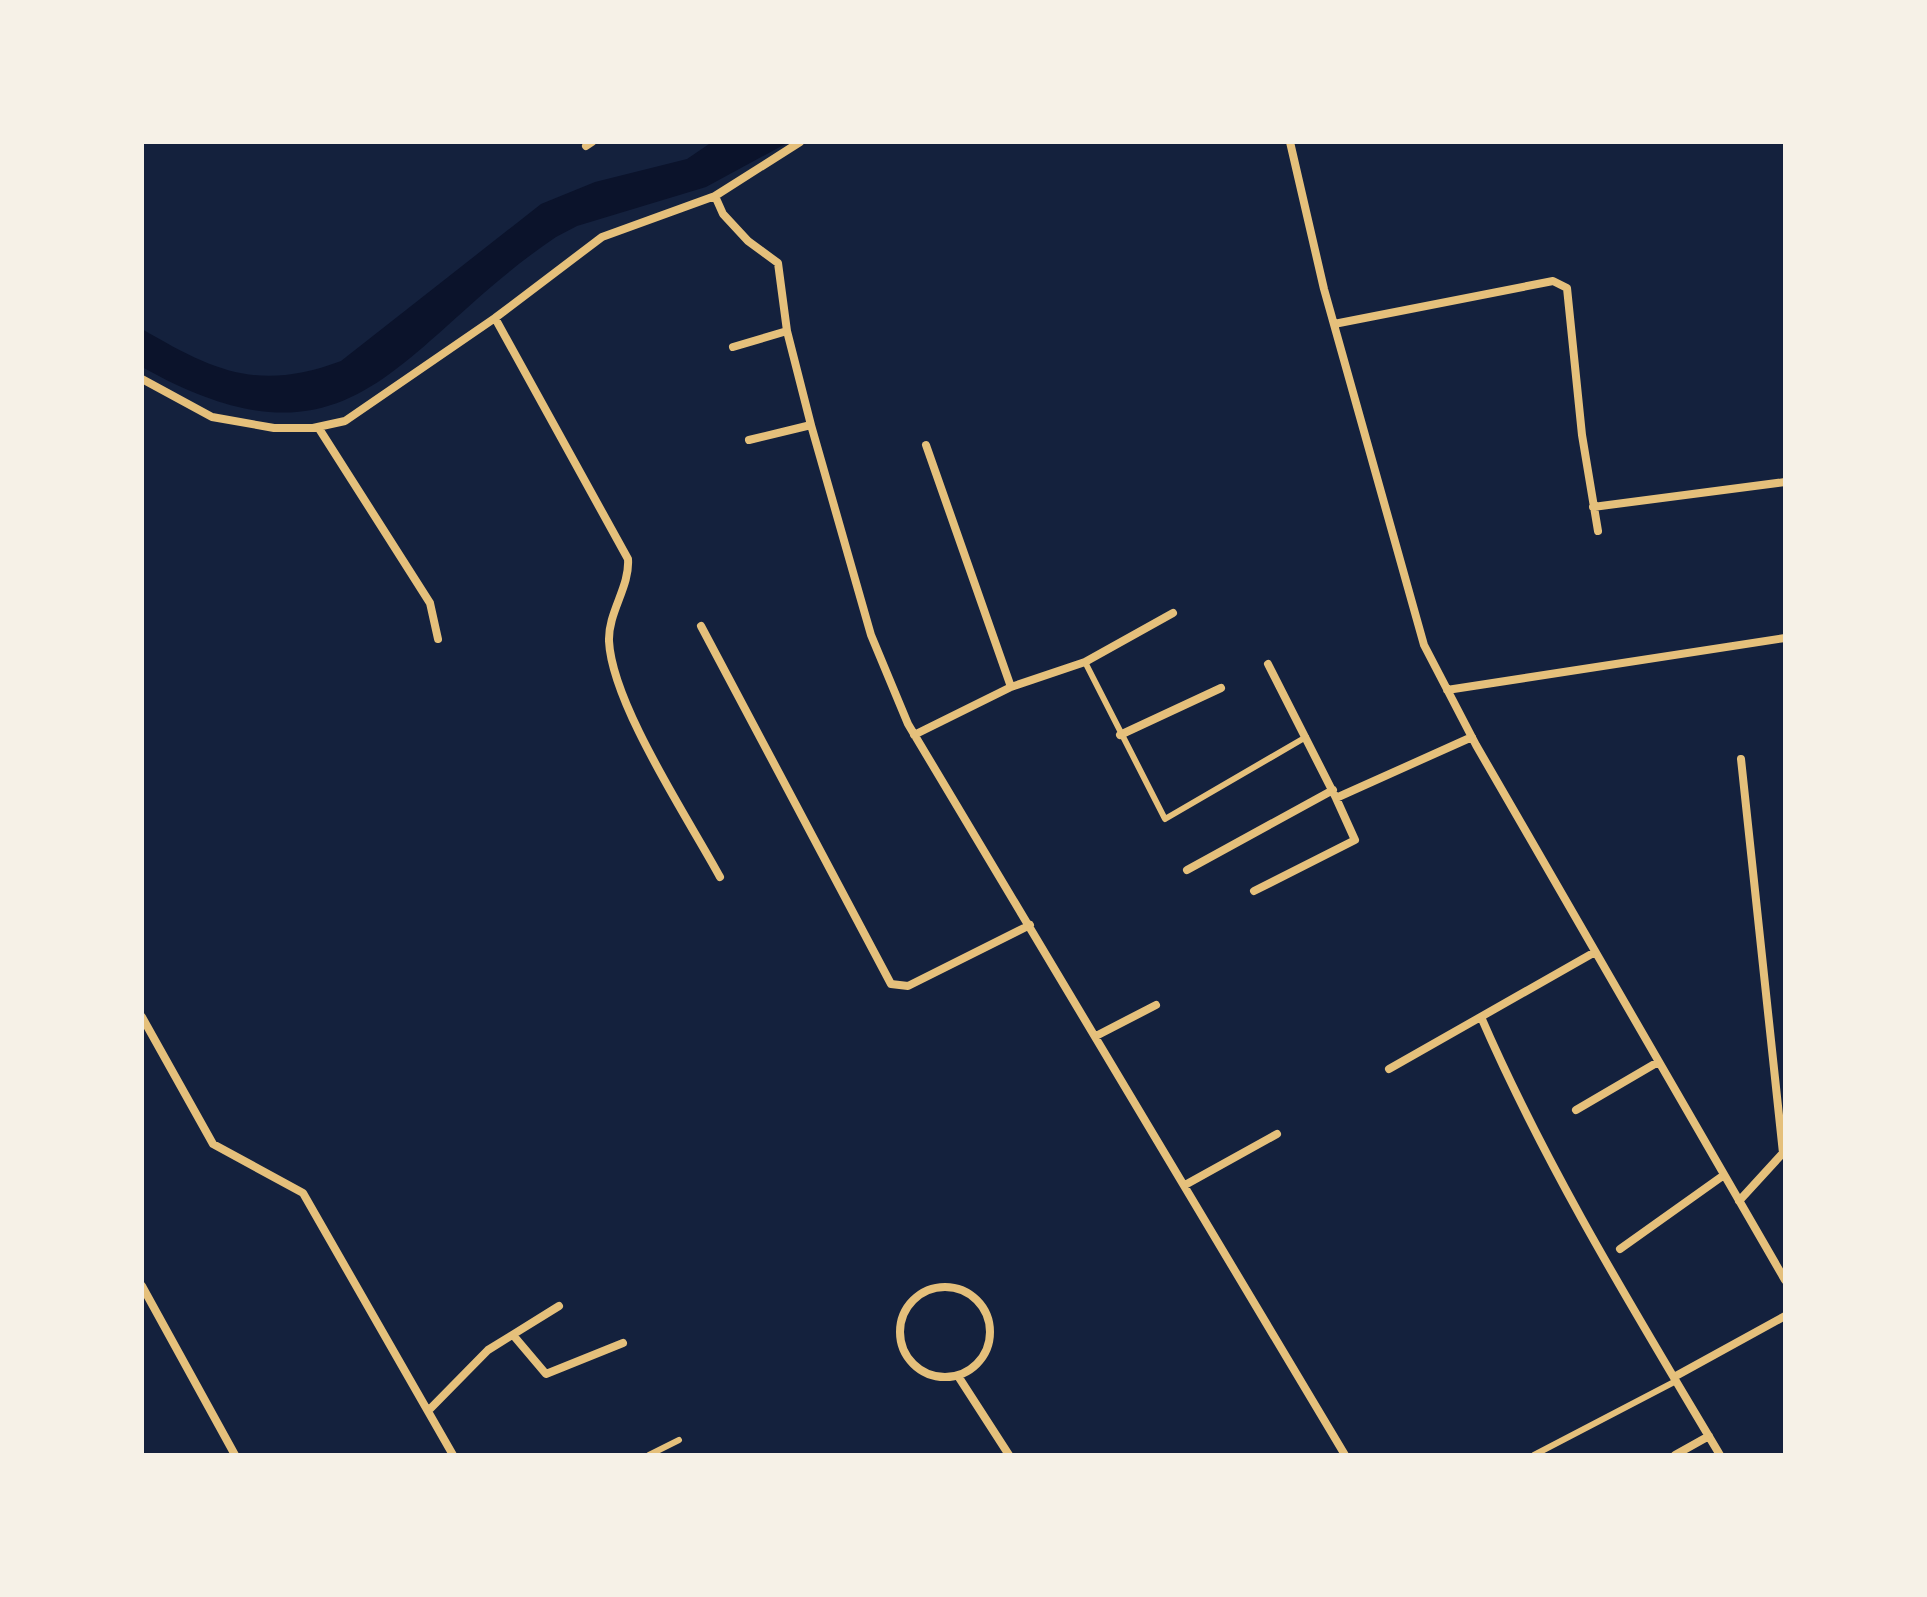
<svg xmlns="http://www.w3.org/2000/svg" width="1927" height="1597" viewBox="0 0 1927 1597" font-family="'Open Sans',sans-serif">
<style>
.water{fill:#0b132b}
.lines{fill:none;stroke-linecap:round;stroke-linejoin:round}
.service{stroke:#e5c07b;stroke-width:6}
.minor{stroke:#e5c07b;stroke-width:8}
</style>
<rect width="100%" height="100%" fill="#14213d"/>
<path class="water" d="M712,142H789L706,187L577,226L556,237C397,344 356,487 142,367V329C214,371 258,392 341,361L541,204L595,182L687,159Z"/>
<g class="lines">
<path class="service" d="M1085,662L1165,819L1306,737
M649,1455L679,1440
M1534,1455L1676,1381"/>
<path class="minor" d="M1290,142L1324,289L1424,645L1476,745L1785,1280
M586,146L592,142
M715,196L800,142
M495,318L628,559C630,587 608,612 609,641C612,704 688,818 720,877
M1334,324L1553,281L1567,288L1582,435L1598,531
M733,347L787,331
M142,379L212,417L274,428H313L345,421L495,318L602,237L715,196L723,214L748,241L778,263L787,331L811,425L871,635L908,724L1345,1455
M318,427L430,603L438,639
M749,440L811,425
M926,445L1011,687
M1593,507L1785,482
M701,626L891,984L908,986L1030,925
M1268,664L1336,798L1472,737
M1447,690L1785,638
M914,735L1011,687L1085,662L1173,613
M1120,735L1221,688
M1187,870L1333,790
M1254,891L1355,840L1336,798
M142,1017L213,1144L303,1193L453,1455
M1481,1017C1547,1169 1635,1312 1720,1455
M1096,1036L1156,1005
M1389,1069L1595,952
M1576,1110L1658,1062
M1185,1185L1277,1134
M1739,1201L1783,1153L1741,759
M1620,1249L1724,1175
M142,1286L235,1455
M900 1332a45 45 0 1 1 90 0a45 45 0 1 1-90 0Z
M513,1335L546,1374L623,1343
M958,1376L1009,1455
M1674,1377L1785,1316
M428,1411L488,1350L559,1306
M1675,1455L1709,1436"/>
</g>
<rect width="1927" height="1597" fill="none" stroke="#f6f1e7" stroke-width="288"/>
</svg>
